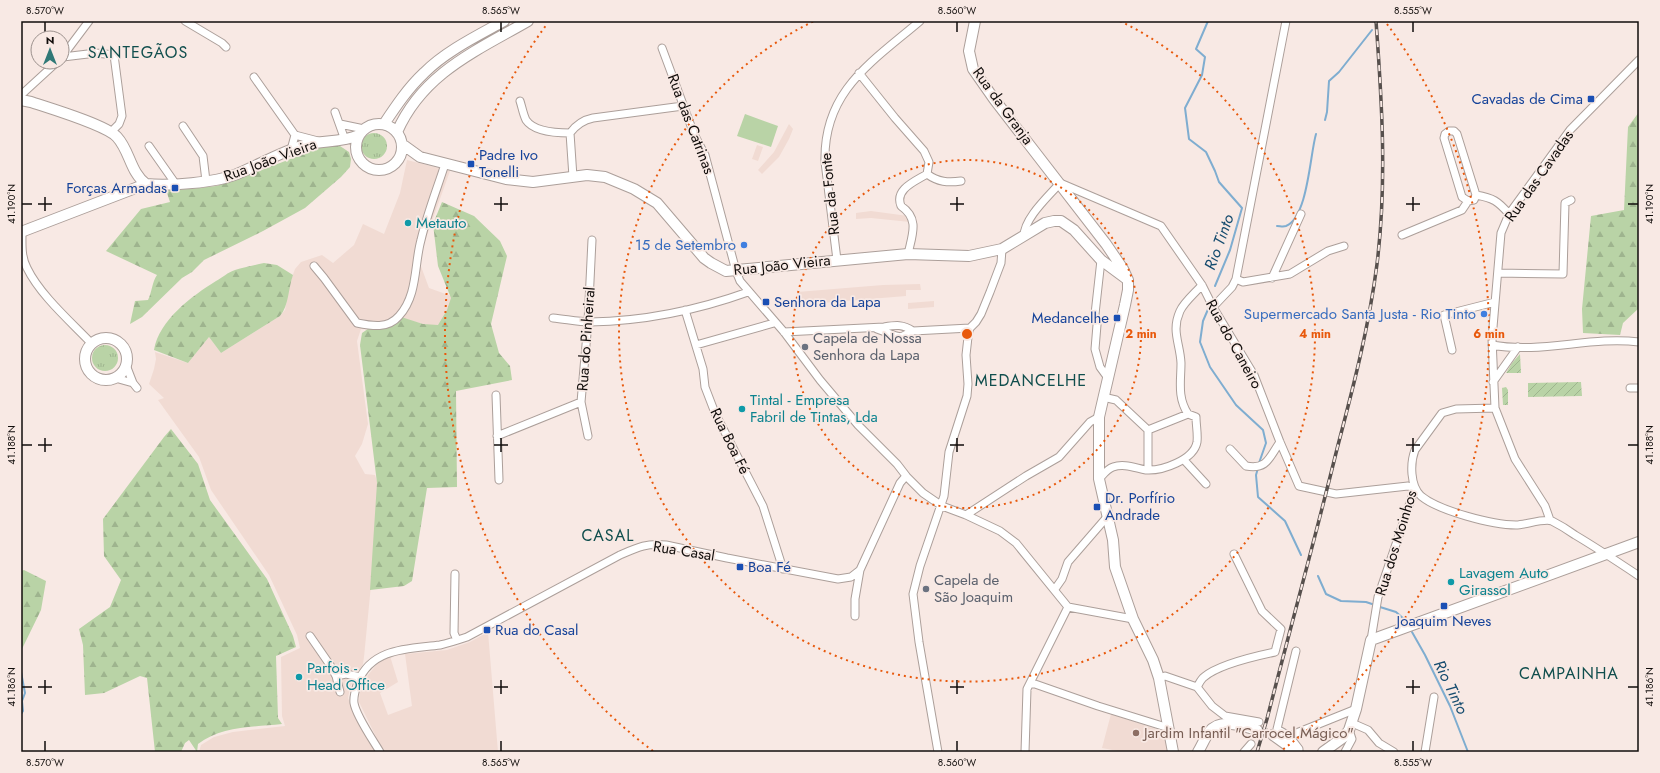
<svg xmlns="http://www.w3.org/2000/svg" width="1660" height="773" viewBox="0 0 1660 773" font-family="Jost,sans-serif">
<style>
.built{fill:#f1dbd3}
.grass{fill:url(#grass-tufts)}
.forest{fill:url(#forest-firs)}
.garden{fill:url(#garden-furrows)}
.pitch{fill:#b9d3a6}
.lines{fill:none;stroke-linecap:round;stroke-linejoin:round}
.stream{stroke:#7fadd0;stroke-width:2}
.secondary-tunnel{stroke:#d5c8c3;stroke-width:10;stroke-dasharray:10 5;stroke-linecap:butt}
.street-casing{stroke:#ac9f9a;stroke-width:9}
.secondary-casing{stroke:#ac9f9a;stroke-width:12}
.street{stroke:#fff;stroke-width:7}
.secondary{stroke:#fff;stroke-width:10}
.rail-casing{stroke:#57504d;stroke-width:3.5}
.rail{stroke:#f8e9e4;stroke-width:2;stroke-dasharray:6;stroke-linecap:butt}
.ticks{fill:none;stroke:#110d0b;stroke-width:1.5}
.ring{fill:none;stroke:#e8590c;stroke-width:2;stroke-dasharray:2 4}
.transit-dot{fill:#1a4fb4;stroke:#f8e9e4;stroke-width:1.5}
.culture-dot{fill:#0f9aa8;stroke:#f8e9e4;stroke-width:1.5}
.shop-dot{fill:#3f7fe0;stroke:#f8e9e4;stroke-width:1.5}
.worship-dot{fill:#6b7280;stroke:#f8e9e4;stroke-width:1.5}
.education-dot{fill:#8d6e63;stroke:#f8e9e4;stroke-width:1.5}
.labels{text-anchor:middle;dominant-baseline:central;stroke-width:3.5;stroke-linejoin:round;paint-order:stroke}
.transit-label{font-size:15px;fill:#164399;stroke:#f8e9e4;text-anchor:start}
.street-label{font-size:15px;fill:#110d0b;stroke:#f8e9e4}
.culture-label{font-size:15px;fill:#0d838f;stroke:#f8e9e4;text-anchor:start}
.shop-label{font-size:15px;fill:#366cbe;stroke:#f8e9e4;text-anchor:end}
.worship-label{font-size:15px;fill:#5b616d;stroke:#f8e9e4;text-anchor:start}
.education-label{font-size:15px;fill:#785e54;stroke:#f8e9e4;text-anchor:start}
.neighbourhood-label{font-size:16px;letter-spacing:1px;fill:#104e4d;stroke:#f8e9e4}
.water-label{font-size:16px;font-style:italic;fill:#164c6f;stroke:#f8e9e4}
.centre{fill:#e8590c;stroke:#f8e9e4;stroke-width:2}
.ring-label{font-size:12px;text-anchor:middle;font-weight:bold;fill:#e8590c;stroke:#f8e9e4;stroke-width:3.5;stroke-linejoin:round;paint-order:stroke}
.neatline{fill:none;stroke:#110d0b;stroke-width:1.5}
.ticks-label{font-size:10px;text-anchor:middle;fill:#110d0b}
</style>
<defs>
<pattern id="grass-tufts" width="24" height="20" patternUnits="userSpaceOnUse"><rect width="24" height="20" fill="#b9d3a6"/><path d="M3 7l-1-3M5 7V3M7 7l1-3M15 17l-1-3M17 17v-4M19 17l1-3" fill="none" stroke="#9eb48e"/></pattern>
<pattern id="forest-firs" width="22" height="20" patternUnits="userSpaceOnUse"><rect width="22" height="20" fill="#b9d3a6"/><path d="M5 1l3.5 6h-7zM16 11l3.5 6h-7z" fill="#9eb48e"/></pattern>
<pattern id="garden-furrows" width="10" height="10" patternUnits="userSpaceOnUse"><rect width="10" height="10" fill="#b9d3a6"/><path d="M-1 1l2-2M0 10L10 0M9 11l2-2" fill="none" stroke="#9eb48e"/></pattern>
</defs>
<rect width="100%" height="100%" fill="#f8e9e4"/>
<path class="built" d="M789,124L793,129L789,139L779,157L762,174L758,170L774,152Z
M757,145L763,147L758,161L752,159Z
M407,160L450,171L427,235L419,261L429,288L454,297L444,329L403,319L376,330L361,329L357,341L368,424L362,444L355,456L365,474L375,475L378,484L375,544L364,657L363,664L350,687L348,698L352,707L376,752H199L201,745L214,737L233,732L285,726L282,716L281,657L300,648L297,635L269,575L211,490L199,457L158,400L164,398L149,384L154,369L156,359L155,352L188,363L209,337L221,353L280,316L285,310L290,283L295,269L301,262L322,255L333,263L354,245L363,224L384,234L400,193Z
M871,211L908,216L910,222L871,218L856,219V213Z
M920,284L921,290H906V296L798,305L797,292L883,285Z
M934,301V307L908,309V303Z
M488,632L498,752H386L383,751L359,702L360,691L368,675L378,663L390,656L398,682L380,693L388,715L412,706L405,654L447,650L470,642Z
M1111,714L1165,732L1170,752H1123L1102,748Z"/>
<path class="grass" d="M361 146a13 13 0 1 1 26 0a13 13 0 1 1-26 0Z
M92 358a13 13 0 1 1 26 0a13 13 0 1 1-26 0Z"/>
<path class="forest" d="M1639,112V308L1623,323L1620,335L1583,333L1582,309L1591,216L1624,210L1628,127Z
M330,146H340L349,152L351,159L350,167L341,177L305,208L263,231L204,260L192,272L182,278L142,317L130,324L135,301L148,300C152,292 152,282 157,275L106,251L141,209L170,202L166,190L189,189L216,186L236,180L319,148Z
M442,202L474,216L500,241L507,256L491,324L499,353L510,366L512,380L456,391L457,487L427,488L412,581L404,586L370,590L377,483L360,345L362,333L375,324L386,323L395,315L423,324L438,325L447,310L451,298L438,266L433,224Z
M264,263L277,265L293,275C288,289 289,305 280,316L221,353L209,337L188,363L154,350C159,320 192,296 216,281C222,278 228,272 235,270C244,267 255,265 264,263Z
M171,429L198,464L210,500L267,579L293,636L296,647L276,656L278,718L282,724C254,727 221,726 198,744L197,752L189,740L185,743L181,752H155L147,678L140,676L104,693L85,695L83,645L79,629L110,607L121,580L104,556L103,519L164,437Z
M24,570L46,581L41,610L21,651V571Z"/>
<path class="garden" d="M1520,354L1521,373H1506L1512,363Z
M1581,382L1582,396L1528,397V383Z
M1506,387L1508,390V405H1503L1502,388Z"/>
<path class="pitch" d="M745,114L778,126L771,147L737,136Z"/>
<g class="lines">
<path class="stream" d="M1208,21L1196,49L1205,57L1202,75L1185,108L1189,139L1206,152L1215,171L1219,182L1242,208L1230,250L1215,286
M1325,120L1327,112L1329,81L1339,72L1372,30
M1277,226C1280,226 1283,227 1286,226C1308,217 1310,154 1316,134
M1209,307L1203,321L1200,342L1210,367L1236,405L1263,430L1266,443L1259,463
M1258,468L1256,475L1258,497L1285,521L1301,555
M1318,576L1326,594L1341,601L1366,602L1372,604
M1380,607L1396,612L1405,620
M1412,632L1425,655L1450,706L1468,752
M21,672L25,693L22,701L23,711L21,714"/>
<path class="secondary-tunnel" d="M1257,730L1273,735"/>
<g class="street-casing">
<path id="street" d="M185,21L222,43L226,47
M662,48L694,134L705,155L736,271L740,281L784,332L820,380L858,425L897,464L907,477L923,493L942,506L966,515L1000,531L1016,543L1068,607L1133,619
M62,57L89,21
M63,57L96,53L114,55L122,116L119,124L111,132
M859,73L895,118L924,151L929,162L927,174C916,181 894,189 901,206C920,219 912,235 908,254
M254,77L295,135
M21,95L57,62
M520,101C522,107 523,114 526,120C534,132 557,133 570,133
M335,112L345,140
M340,124L364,129
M183,126L203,156L206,181
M149,146L175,183
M291,150L295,135L318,141
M927,174C938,182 948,183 961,181
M573,177L570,133C576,125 583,120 593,118L683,106
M1476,195L1474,200L1468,201L1462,197L1444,138L1445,134L1449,131H1454L1457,134L1476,195C1493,198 1498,201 1509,214
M22,232C22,244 21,257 27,268C40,295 71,322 92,344
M1402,235L1462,210L1468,201
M1024,236C1024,218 1049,196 1060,183L1161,226L1202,285L1213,307L1254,375L1280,442L1299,486L1336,494L1408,486L1415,488
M837,260L825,162C823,91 872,62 920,21
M1101,260L1095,314L1097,325L1095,349L1100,367L1108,378
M314,266L324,278L357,323C372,326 388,329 399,316C418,295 414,265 421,240C427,214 437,189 445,164
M1498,273L1563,274L1565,203L1571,200
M1272,278L1301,214
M1236,279L1243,282L1290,274L1328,251L1344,246
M1213,307L1232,287L1236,279L1286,21
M685,310L703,369L705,387L715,413L763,506L783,569
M553,318C565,319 578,322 590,322C644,321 698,310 748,292
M877,329L896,336L901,337L913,331L970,328
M784,332L884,327C896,325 903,324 913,331
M696,345L774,323
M1492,345C1541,354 1590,336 1639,342
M1452,350L1444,315L1495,302
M126,365L133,383L137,388
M115,378L133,383
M1493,382L1518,347
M1630,388H1639
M496,395L499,480
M1103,397L1116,400L1148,430V470
M1495,408L1456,409L1442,413L1415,450C1410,463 1410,486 1421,496C1439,511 1493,525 1516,525C1525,525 1544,518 1552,521C1560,525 1568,530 1575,535C1597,548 1618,562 1639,576
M1188,414C1177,397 1181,381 1181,363C1180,343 1171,331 1180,311C1184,302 1195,293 1202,285
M497,436L581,402
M588,436L581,402L588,322L592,240
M1230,449L1246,466C1267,470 1269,458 1280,442
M1184,460L1206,484
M1099,479C1103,475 1107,469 1113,467C1124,463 1135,468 1146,470C1162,471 1194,460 1197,442C1198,434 1196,425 1196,417L1188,414L1148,430
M966,515L1026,476L1059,457L1090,422L1099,417
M1550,520L1545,506L1515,459L1495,408L1492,339L1501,233L1509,214L1570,130L1639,60
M455,574L454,633L457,640
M1055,589L1062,579L1068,562L1107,517
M855,616V599L860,570
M310,636L330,665L336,676L346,674L361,677
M1371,640L1378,597L1415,488
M1296,651L1277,729L1289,736L1356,709
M336,676L340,692
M1159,678L1165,676L1197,687C1199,684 1201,679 1204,677C1218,665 1256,656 1275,652L1281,629L1262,611L1234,554
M1030,684H1035L1098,706L1169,728
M1197,687L1212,706L1225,716L1259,722
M1352,723L1368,730L1379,743L1394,752
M1289,736L1299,749V752
M380,752C373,740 356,716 354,703C353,696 356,688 358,682C372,647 410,649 440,645C449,643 458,640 467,637L620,555C638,547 646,543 666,545L727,558L838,579L851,577L860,570L900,483L906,476
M938,752L919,642L913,594L920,566L944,496L949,452L967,396L968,384L966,355L968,337L970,328L976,322L981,314L990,292L1001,263L1002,249
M1025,752L1027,689L1068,607
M1244,752L1251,744
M1345,752L1352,739L1349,730
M1425,752L1434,697"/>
</g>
<g class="secondary-casing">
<path id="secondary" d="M975,21L969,51L973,69L994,99L1106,244L1123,269L1128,280V290L1125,305L1099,417V479L1113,540L1115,567L1133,619L1153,660L1159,678L1173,752
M21,100L31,102C49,108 106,125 117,137C130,151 130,172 146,184C169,186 215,183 237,174C259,165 282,151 305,145C323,140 341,143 359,135
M356 147a23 23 0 1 1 46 0a23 23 0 1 1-46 0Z
M384,124C396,106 408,88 424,73C446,51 477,36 504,21
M397,132C423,73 476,51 528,21
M402,144L420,157L506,179L533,182L587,175L605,177L634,189L657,203L704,258L711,263L726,271L908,254L969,256L1002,249L1045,223L1054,221H1061L1074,230L1101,260L1128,280
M21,232L146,184
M85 359a21 21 0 1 1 42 0a21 21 0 1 1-42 0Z
M1273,735L1287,745L1292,752
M1198,752C1202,745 1205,738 1209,732C1220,717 1243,726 1257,730
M1323,752L1344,737L1349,730L1356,709L1371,640L1639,542"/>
</g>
<use href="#street" class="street"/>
<use href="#secondary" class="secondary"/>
<g class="rail-casing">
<path id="rail" d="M1257,752L1267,719C1290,629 1315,539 1337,449C1353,388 1369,327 1377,264C1387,183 1382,102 1376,21"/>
</g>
<use href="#rail" class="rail"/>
</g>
<path class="ticks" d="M45,22V32M501,22V32M957,22V32M1413,22V32M45,197V211M501,197V211M957,197V211M1413,197V211M22,204H32M38,204H52M494,204H508M950,204H964M1406,204H1420M1628,204H1638M45,438V452M501,438V452M957,438V452M1413,438V452M22,445H32M38,445H52M494,445H508M950,445H964M1406,445H1420M1628,445H1638M45,680V694M501,680V694M957,680V694M1413,680V694M22,687H32M38,687H52M494,687H508M950,687H964M1406,687H1420M1628,687H1638M45,741V751M501,741V751M957,741V751M1413,741V751"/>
<g class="ring">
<circle cx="967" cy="334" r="174"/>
<path d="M1120 21A348 348 0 1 1 814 21"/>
<path d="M653 751A522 522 0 0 1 547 24M1387 24A522 522 0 0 1 1281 751"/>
</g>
<g class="transit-dot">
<rect x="1587" y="95" width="8" height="8" rx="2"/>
<rect x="467" y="160" width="8" height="8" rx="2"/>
<rect x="171" y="184" width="8" height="8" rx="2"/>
<rect x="762" y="298" width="8" height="8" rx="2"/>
<rect x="1113" y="314" width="8" height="8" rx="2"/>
<rect x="1093" y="503" width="8" height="8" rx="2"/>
<rect x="736" y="563" width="8" height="8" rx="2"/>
<rect x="1440" y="602" width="8" height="8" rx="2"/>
<rect x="483" y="626" width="8" height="8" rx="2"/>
</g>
<g class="culture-dot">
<circle cx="408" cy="223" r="4"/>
<circle cx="742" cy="409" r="4"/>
<circle cx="1451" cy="582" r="4"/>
<circle cx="299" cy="677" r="4"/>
</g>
<g class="shop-dot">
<circle cx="744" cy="245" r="4"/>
<circle cx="1484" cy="314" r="4"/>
</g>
<g class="worship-dot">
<circle cx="805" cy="347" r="4"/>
<circle cx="926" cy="589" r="4"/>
</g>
<circle class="education-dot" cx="1136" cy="733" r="4"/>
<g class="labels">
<g class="transit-label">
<text x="1583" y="99" text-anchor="end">Cavadas de Cima</text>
<text x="479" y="155">Padre Ivo<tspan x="479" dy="17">Tonelli</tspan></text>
<text x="167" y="188" text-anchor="end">Forças Armadas</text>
<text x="774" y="302">Senhora da Lapa</text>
<text x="1109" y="318" text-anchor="end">Medancelhe</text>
<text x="1105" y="498">Dr. Porfírio<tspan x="1105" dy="17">Andrade</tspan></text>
<text x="748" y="567">Boa Fé</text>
<text x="1444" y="621" text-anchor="middle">Joaquim Neves</text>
<text x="495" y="630">Rua do Casal</text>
</g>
<g class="street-label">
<text transform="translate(1003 106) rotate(54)">Rua da Granja</text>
<text transform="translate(691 124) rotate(69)">Rua das Catrinas</text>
<text transform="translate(270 160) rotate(-20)">Rua João Vieira</text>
<text transform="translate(1539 176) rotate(-55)">Rua das Cavadas</text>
<text transform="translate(830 194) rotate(-96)">Rua da Fonte</text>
<text transform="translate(782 265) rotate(-6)">Rua João Vieira</text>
<text transform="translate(586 339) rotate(-86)">Rua do Pinheiral</text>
<text transform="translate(1234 344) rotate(61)">Rua do Caneiro</text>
<text transform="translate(730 441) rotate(64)">Rua Boa Fé</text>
<text transform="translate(1396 543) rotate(-73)">Rua dos Moinhos</text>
<text transform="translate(684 551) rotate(9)">Rua Casal</text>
</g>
<g class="culture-label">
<text x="416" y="223">Metauto</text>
<text x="750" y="400">Tintal - Empresa<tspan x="750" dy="17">Fabril de Tintas, Lda</tspan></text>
<text x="1459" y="573">Lavagem Auto<tspan x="1459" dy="17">Girassol</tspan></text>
<text x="307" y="668">Parfois -<tspan x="307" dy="17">Head Office</tspan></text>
</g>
<g class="shop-label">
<text x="736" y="245">15 de Setembro</text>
<text x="1476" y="314">Supermercado Santa Justa - Rio Tinto</text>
</g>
<g class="worship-label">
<text x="813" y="338">Capela de Nossa<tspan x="813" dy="17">Senhora da Lapa</tspan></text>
<text x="934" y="580">Capela de<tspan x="934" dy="17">São Joaquim</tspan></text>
</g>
<g class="education-label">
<text x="1144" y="733">Jardim Infantil "Carrocel Mágico"</text>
</g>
<g class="neighbourhood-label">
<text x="138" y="52">SANTEGÃOS</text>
<text x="1031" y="380">MEDANCELHE</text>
<text x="608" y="535">CASAL</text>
<text x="1569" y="673">CAMPAINHA</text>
</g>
<g class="water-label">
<text transform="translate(1219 242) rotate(-70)">Rio Tinto</text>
<text transform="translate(1451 687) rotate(64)">Rio Tinto</text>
</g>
</g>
<circle cx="967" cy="334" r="6" class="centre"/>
<g class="ring-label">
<text x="1141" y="338">2 min</text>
<text x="1315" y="338">4 min</text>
<text x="1489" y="338">6 min</text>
</g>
<rect width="1660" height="773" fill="none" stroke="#f8e9e4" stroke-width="44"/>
<g transform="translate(50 50)"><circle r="19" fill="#f8e9e4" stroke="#9c918d"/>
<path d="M0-3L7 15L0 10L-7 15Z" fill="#307977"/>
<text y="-6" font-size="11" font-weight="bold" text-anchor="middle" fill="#110d0b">N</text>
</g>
<rect x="22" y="22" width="1616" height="729" class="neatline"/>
<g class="ticks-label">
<text x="45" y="14">8.570°W</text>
<text x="501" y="14">8.565°W</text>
<text x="957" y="14">8.560°W</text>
<text x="1413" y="14">8.555°W</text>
<text transform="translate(11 204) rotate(-90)" y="4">41.190°N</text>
<text transform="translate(1649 204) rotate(-90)" y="4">41.190°N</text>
<text transform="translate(11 445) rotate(-90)" y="4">41.188°N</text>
<text transform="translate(1649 445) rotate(-90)" y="4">41.188°N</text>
<text transform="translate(11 687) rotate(-90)" y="4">41.186°N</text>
<text transform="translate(1649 687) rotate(-90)" y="4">41.186°N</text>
<text x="45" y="766">8.570°W</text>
<text x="501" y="766">8.565°W</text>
<text x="957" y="766">8.560°W</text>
<text x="1413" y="766">8.555°W</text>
</g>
</svg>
